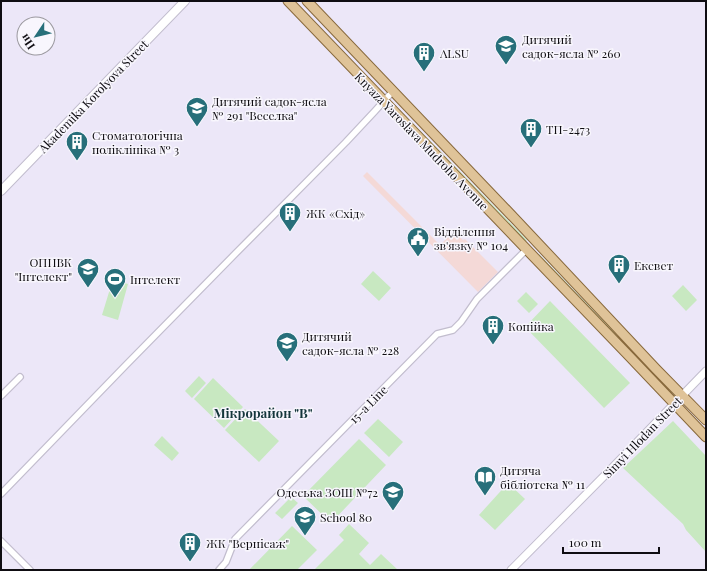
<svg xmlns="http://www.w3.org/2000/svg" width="707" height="571" viewBox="0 0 707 571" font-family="'Playfair Display',serif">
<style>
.commercial{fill:#f4d9d7}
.green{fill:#c8e8c1}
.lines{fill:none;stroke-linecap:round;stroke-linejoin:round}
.minor-casing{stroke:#c2bdce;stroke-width:8}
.tertiary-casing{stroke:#c2bdce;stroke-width:9}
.secondary-casing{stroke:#c2bdce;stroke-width:10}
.primary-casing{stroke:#88693c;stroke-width:11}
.minor{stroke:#fff;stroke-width:5.5}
.tertiary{stroke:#fff;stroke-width:7}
.secondary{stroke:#fff;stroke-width:8}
.primary{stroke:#dfc398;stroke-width:9}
.labels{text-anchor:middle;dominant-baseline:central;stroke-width:3;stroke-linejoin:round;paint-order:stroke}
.poi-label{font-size:12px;fill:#0f0d12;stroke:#f8f6fd;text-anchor:start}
.street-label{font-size:12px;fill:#0f0d12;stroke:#f8f6fd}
.neighbourhood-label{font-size:13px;font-weight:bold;fill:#14363b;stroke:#f8f6fd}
</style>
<rect width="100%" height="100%" fill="#ece7f8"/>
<path class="commercial" d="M367,172L440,245L454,231L463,240L465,239L498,272L478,292L363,176Z"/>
<path class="green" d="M394,104L527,240L525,242L392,106Z
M539,254L672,392L670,394L537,256Z
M373,271L391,288L379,301L361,284Z
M113,279L128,284L118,320L102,315Z
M683,285L697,300L686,311L672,296Z
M526,292L538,304L529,313L517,301Z
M550,301L630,383L604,408L525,327Z
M199,376L206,383L192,398L185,391Z
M213,378L243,407L224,428L194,399Z
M245,409L279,441L259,462L225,430Z
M378,419L403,442L389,457L364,433Z
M673,421L706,456V552L686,530L683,524L623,468Z
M162,436L179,453L172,461L154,445Z
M359,439L386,465L331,523L303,496Z
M508,483L525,499L495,530L479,515Z
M291,497L298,503L282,519L275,513Z
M349,524L369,543L359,554L370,565L381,554L398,570H314L344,540L339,535Z
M292,526L317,550L297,570H249Z"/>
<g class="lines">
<g class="minor-casing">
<path id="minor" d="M1,396L20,377
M1,494L125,366L234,255L346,142L375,111L393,91
M1,541L30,570
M219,570L226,562L235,539L237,537L437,334L453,330L461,322L477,299L527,249"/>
</g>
<g class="tertiary-casing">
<path id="tertiary" d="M511,570L613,467L706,371"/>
</g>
<g class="secondary-casing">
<path id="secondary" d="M1,191L185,1"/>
</g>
<g class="primary-casing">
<path id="primary" d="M288,1L629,356L706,437
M307,1L517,221L656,369L706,420"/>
</g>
<use href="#minor" class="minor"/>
<use href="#tertiary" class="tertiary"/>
<use href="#secondary" class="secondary"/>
<use href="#primary" class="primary"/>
</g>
<defs>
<g id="school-pin" transform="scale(1.15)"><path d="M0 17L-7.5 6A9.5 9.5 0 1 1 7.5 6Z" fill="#276f7a" stroke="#f8f6fd"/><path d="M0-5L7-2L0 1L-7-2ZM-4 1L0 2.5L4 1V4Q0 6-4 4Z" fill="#fff"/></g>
<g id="building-pin" transform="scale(1.15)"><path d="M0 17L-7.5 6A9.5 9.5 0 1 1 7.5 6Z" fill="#276f7a" stroke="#f8f6fd"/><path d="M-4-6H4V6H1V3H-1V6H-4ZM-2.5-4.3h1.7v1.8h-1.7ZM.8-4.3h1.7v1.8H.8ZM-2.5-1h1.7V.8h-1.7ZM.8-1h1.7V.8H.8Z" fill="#fff"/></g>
<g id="civic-pin" transform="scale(1.15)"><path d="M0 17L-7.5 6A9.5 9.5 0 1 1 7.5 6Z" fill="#276f7a" stroke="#f8f6fd"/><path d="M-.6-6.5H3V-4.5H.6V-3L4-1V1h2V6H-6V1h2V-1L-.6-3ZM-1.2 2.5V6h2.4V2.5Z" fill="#fff"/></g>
<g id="stadium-pin" transform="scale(1.15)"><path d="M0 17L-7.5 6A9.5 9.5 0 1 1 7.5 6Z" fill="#276f7a" stroke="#f8f6fd"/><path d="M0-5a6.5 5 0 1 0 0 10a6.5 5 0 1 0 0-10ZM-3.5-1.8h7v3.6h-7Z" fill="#fff"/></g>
<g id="library-pin" transform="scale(1.15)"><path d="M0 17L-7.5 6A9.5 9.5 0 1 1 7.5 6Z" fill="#276f7a" stroke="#f8f6fd"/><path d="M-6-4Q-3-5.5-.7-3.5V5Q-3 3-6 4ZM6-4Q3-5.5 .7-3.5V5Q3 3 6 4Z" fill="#fff"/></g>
</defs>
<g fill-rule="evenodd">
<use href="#school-pin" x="506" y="46"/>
<use href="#building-pin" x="424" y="53"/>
<use href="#school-pin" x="197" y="108"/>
<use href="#building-pin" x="531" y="129"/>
<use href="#building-pin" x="77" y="142"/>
<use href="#building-pin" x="290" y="213"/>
<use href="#civic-pin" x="418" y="238"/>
<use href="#building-pin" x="619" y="265"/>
<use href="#school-pin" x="88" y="269"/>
<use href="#stadium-pin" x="115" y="279"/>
<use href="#building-pin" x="493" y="326"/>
<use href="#school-pin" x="287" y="343"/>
<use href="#library-pin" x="485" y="477"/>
<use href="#school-pin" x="393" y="492"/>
<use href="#school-pin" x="305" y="517"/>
<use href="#building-pin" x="190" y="543"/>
</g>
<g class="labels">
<g class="poi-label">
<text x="522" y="39">Дитячий<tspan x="522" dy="14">садок-ясла № 260</tspan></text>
<text x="440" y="53">ALSU</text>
<text x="212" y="101">Дитячий садок-ясла<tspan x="212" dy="14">№ 291 "Веселка"</tspan></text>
<text x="546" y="129">ТП-2473</text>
<text x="92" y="135">Стоматологічна<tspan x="92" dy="14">поліклініка № 3</tspan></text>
<text x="306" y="213">ЖК «Схід»</text>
<text x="434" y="231">Відділення<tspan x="434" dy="14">зв'язку № 104</tspan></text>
<text x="72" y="262" text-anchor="end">ОПНВК<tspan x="72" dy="14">"Інтелект"</tspan></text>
<text x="634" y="265">Ексвет</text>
<text x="130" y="279">Інтелект</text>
<text x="508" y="326">Копійка</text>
<text x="302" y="336">Дитячий<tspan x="302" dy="14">садок-ясла № 228</tspan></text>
<text x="500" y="470">Дитяча<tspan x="500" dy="14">бібліотека № 11</tspan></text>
<text x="378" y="492" text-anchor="end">Одеська ЗОШ №72</text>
<text x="320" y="517">School 80</text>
<text x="206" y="543">ЖК "Вернісаж"</text>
</g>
<g class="street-label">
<text transform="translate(93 96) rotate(-46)">Akademika Korolyova Street</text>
<text transform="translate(422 141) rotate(46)">Knyaza Yaroslava Mudroho Avenue</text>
<text transform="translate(368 404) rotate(-45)">15-a Line</text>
<text transform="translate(642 437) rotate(-46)">Simyi Hlodan Street</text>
</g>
<g class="neighbourhood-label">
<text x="263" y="412">Мікрорайон "В"</text>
</g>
</g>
<rect width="707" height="571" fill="none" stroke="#0f0d12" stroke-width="4"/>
<g transform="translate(36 36) rotate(235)"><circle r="19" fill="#f8f6fd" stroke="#9b999f"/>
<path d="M0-3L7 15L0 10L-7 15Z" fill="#276f7a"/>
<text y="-6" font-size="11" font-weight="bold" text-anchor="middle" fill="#0f0d12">Пн</text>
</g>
<path d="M563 547v6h96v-6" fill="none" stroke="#0f0d12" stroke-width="2"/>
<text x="569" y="547" font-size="12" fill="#0f0d12" stroke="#f8f6fd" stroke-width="3" paint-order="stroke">100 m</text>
</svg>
